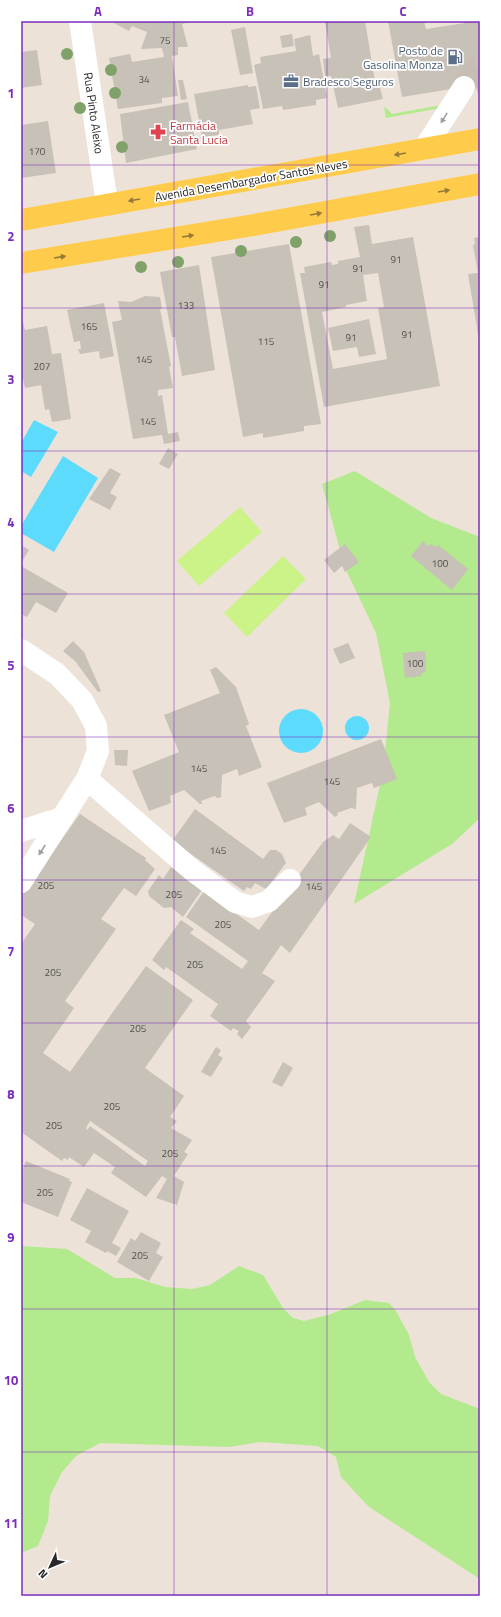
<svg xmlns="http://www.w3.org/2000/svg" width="501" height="1617" viewBox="0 0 501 1617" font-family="'Titillium Web',sans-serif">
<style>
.green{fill:#b2ea8d}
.pitch{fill:#cbf387}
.water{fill:#5ddbfc}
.building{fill:#c7c1b7;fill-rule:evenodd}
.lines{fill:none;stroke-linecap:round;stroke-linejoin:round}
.minor-tunnel{stroke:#c6bdb5;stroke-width:22;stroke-dasharray:22 11;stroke-linecap:butt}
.minor{stroke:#fff;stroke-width:22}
.major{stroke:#ffcb4a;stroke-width:22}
.tree{fill:#81a16b}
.oneway{fill:#9e9e9e}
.oneway2{fill:#947a39}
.grid{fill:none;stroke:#7b2cbf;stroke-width:1;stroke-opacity:0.55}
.labels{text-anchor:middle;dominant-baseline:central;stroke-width:3.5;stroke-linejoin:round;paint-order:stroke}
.number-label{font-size:10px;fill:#504e4c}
.service-label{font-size:12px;fill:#4e5e75;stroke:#fff;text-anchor:end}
.street-label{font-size:12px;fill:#282828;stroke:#fff}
.health-label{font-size:12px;fill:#be3a42;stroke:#fff;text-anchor:start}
.neatline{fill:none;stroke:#7b2cbf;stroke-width:1.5}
.grid-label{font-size:13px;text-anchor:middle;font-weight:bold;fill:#7b2cbf}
</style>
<rect width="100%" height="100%" fill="#ede2d8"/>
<path class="green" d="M441,105V108L386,118L384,106L392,114Z
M355,471L431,518L480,537V818L452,844L354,904L383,771L390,703L376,633L345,568L322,484Z
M21,1246L67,1249L115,1278H136L165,1287L192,1289L210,1285L239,1266L263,1275L283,1308L293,1318L304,1321L331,1314L365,1300L389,1303L396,1311L409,1335L415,1357L429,1382L441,1394L480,1409V1579L369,1507L341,1477L336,1457L318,1446L260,1442L229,1447L100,1443L76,1456L62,1472L50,1496L48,1521L38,1546L21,1553Z"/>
<path class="pitch" d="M240,507L262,532L199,586L177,561Z
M283,556L306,579L247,637L224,613Z"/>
<path class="water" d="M34,420L58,432L31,477L21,471V443Z
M63,456L98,478L54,552L21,533V526Z
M279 731a22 22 0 1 1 44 0a22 22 0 1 1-44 0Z
M345 728a12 12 0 1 1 24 0a12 12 0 1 1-24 0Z"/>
<path class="building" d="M110,21H195L182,24L188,47H178V55L172,56L178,96L162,98V103L118,109L109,58L130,54L132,62L164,57L162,48L141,49L147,32L132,26L129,31Z
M325,21H365L375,81L378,80L383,99L338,108L331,76H325L323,59L331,58Z
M388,21H424L426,29L465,23L464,21H480V94H478L476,85L402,97Z
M245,27L253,73L240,75L231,30Z
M292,34L294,46L282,48L280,36Z
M310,35L313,56L319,54L327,98L316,100V105L283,110L282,106L263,109L254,65L261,63L260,57L296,51L294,39Z
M37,50L42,85L21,88V52Z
M178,80H183L187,99L181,100Z
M248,85V87L256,86L260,108L250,110L253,124L219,130V135L202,137L194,94Z
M188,102L197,149L126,163L120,114Z
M48,121L56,173L21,178V125Z
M369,225L372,244L413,237L440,386L324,407L300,273H305L304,267L331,262L332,265L338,264V261L360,257L354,227ZM378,273L384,307L378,308L387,359L333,369L322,312L346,307V305L367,301L363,275Z
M480,237V339L479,340L468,274L478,273L473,245L475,244L474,238Z
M289,244L321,424L304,426V431L263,438V433L243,437L211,257Z
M199,265L215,370L182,376L175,337H172L160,272Z
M145,296L160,297L162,309H160L171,366L169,367L173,388L158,390V396L162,395L168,434L178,432L180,441L164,444L162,435L133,439L112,322L122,320L118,301L131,302Z
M104,303L114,356L100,359L99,351L80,354L78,349H81L80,341L74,342L67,310Z
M21,318H22L25,330L47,326L52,354L61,353L71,419L52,422L49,409L45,410L41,385L25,388L23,379H21Z
M369,319L376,354L359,357L357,347L333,351L328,328Z
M168,448L178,454L169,469L159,464Z
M110,468L121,474L110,493L117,497L110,510L89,499Z
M423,541L428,546L430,544L436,547L438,545L468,569L452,590L411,556Z
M345,544L359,562L345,572L342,566L334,573L324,560Z
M21,545L29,550L21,563Z
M21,566L68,593L56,613L36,602L27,617L21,614Z
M73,641L84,652L101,691L98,692L75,661L63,651Z
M348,643L355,658L340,664L333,649Z
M425,651L426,672L422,673V676L405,678L403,653Z
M216,667L236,687L249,724L246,726L262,767L239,776L237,769L222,775L221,797L217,798L215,796L201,801L202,804H200L184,790L170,796L171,803L149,811L132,771L179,752L164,715L220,693L210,670Z
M381,739L397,779L374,788L372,783L357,788L356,809L351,808L337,813L338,815L335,817L319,802L305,808L307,815L284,823L267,783Z
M114,750H128L127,766L115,765Z
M195,809L263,859L270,850H276L282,854L286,863L266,889L255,883L251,889L247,887L244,891L172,841Z
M80,814L146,858L145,860L155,869L136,896L124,888L101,919L116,929L65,1001L74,1008L43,1053L70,1072L146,966L193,1000L145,1068L184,1096L170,1117L177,1121L171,1128L192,1140L184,1152L188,1154L174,1176L184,1182L177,1205L156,1198L167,1179L162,1176L146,1197L111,1173L115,1167L94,1153L84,1167L69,1157L68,1160L64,1158L62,1161L21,1132V944L35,924L21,915V896ZM90,1121L148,1161L145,1166L90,1126L87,1130L86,1128Z
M350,823L371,837L290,953L281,945L262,973L275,981L246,1021L251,1027L242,1039L237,1034L239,1031L233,1028L231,1031L210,1016L218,1004L166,967L164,970L152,960L181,920L194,929L190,933L242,969L248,961L186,917L204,891L259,930L323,842L333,835L339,839Z
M171,867L202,890L183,917L171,907L164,908L149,896L148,891L159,875L163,879Z
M216,1047L221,1050L218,1055L223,1058L211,1077L201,1072Z
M283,1062L293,1068L282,1087L272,1082Z
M26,1161L70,1179L69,1181L72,1182L58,1217L21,1202V1173Z
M87,1188L129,1211L112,1243L121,1248L116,1256L107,1251L106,1253L85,1242L91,1231L70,1220Z
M141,1232L161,1243L156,1253L163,1257L149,1281L117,1262L131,1238L135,1241Z"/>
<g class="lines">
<path class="minor-tunnel" d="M464,87L475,68H480"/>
<path class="minor" d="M80,21L107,204
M424,149L464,87
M21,650L57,674L82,700L96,726L98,751L87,779L21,882
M87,779L192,870L235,902L252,907L269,901L290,880
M21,831L62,818"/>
<path class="major" d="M21,220L480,139
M21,263L254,225L480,184"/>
</g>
<g class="tree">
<circle cx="67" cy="54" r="6"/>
<circle cx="111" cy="70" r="6"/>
<circle cx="115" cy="93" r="6"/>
<circle cx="80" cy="108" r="6"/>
<circle cx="122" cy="147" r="6"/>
<circle cx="330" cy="236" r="6"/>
<circle cx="296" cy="242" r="6"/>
<circle cx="241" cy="251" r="6"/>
<circle cx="178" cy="262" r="6"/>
<circle cx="141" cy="267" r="6"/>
</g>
<defs><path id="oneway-solid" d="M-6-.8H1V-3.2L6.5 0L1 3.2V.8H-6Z"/></defs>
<g class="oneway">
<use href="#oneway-solid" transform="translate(444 118) rotate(122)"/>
<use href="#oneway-solid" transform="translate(42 850) rotate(123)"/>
</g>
<g class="oneway2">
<use href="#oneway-solid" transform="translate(400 154) rotate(170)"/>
<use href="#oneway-solid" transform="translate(444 191) rotate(-10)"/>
<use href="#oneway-solid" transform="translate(134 200) rotate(170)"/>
<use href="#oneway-solid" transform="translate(316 214) rotate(-10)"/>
<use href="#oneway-solid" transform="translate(188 236) rotate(-9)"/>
<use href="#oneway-solid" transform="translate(60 257) rotate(-9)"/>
</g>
<path class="grid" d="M174,21V1596M327,21V1596M21,165H480M21,308H480M21,451H480M21,594H480M21,737H480M21,880H480M21,1023H480M21,1166H480M21,1309H480M21,1452H480"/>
<defs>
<g id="fuel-bare" transform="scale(1.2)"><path d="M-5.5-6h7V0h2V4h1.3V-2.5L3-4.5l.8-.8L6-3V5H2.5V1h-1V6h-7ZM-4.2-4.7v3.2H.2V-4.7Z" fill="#5c6f8a" stroke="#fff" stroke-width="2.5" paint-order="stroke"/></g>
<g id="office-bare" transform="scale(1.2)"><path d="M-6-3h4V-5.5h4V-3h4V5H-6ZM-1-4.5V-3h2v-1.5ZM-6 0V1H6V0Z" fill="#5c6f8a" stroke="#fff" stroke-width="2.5" paint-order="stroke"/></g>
<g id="pharmacy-bare" transform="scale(1.2)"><path d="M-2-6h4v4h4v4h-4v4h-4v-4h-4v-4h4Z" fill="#e0444e" stroke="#fff" stroke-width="2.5" paint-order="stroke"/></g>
</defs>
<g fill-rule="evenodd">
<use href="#fuel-bare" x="455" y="57"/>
<use href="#office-bare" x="291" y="81"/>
<use href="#pharmacy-bare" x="158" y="132"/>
</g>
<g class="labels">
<g class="number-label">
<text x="165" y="40">75</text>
<text x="144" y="79">34</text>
<text x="37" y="151">170</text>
<text x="396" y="259">91</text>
<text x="358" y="268">91</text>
<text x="324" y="284">91</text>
<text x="186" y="305">133</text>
<text x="89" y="326">165</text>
<text x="407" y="334">91</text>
<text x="351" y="337">91</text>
<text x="266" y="341">115</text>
<text x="144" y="359">145</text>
<text x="42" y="366">207</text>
<text x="148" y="421">145</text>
<text x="440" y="563">100</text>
<text x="415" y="663">100</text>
<text x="199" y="768">145</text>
<text x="332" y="781">145</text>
<text x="218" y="850">145</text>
<text x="46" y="885">205</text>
<text x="314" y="886">145</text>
<text x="174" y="894">205</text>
<text x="223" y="924">205</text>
<text x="195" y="964">205</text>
<text x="53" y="972">205</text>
<text x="138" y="1028">205</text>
<text x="112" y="1106">205</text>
<text x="54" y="1125">205</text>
<text x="170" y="1153">205</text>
<text x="45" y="1192">205</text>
<text x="140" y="1255">205</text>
</g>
<g class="service-label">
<text x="443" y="50">Posto de<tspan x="443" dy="14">Gasolina Monza</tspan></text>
<text x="303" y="81" text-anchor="start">Bradesco Seguros</text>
</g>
<g class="street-label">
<text transform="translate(94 113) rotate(82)">Rua Pinto Aleixo</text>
<text transform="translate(251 180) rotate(-10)">Avenida Desembargador Santos Neves</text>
</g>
<g class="health-label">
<text x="170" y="125">Farmácia<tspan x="170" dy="14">Santa Lucia</tspan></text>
</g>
</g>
<rect width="501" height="1617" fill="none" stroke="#ffffff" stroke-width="44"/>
<g transform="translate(50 1567) rotate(226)" stroke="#ffffff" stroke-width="3" paint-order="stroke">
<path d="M0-3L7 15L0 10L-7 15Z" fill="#282828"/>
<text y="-6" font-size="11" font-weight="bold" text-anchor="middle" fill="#282828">N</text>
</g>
<rect x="22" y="22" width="457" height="1573" class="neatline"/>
<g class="grid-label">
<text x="98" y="16">A</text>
<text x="250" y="16">B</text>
<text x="403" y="16">C</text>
<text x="11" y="98">1</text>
<text x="11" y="241">2</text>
<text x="11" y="384">3</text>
<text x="11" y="527">4</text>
<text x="11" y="670">5</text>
<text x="11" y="813">6</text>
<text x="11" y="956">7</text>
<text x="11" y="1099">8</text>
<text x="11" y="1242">9</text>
<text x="11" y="1385">10</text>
<text x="11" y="1528">11</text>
</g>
</svg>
